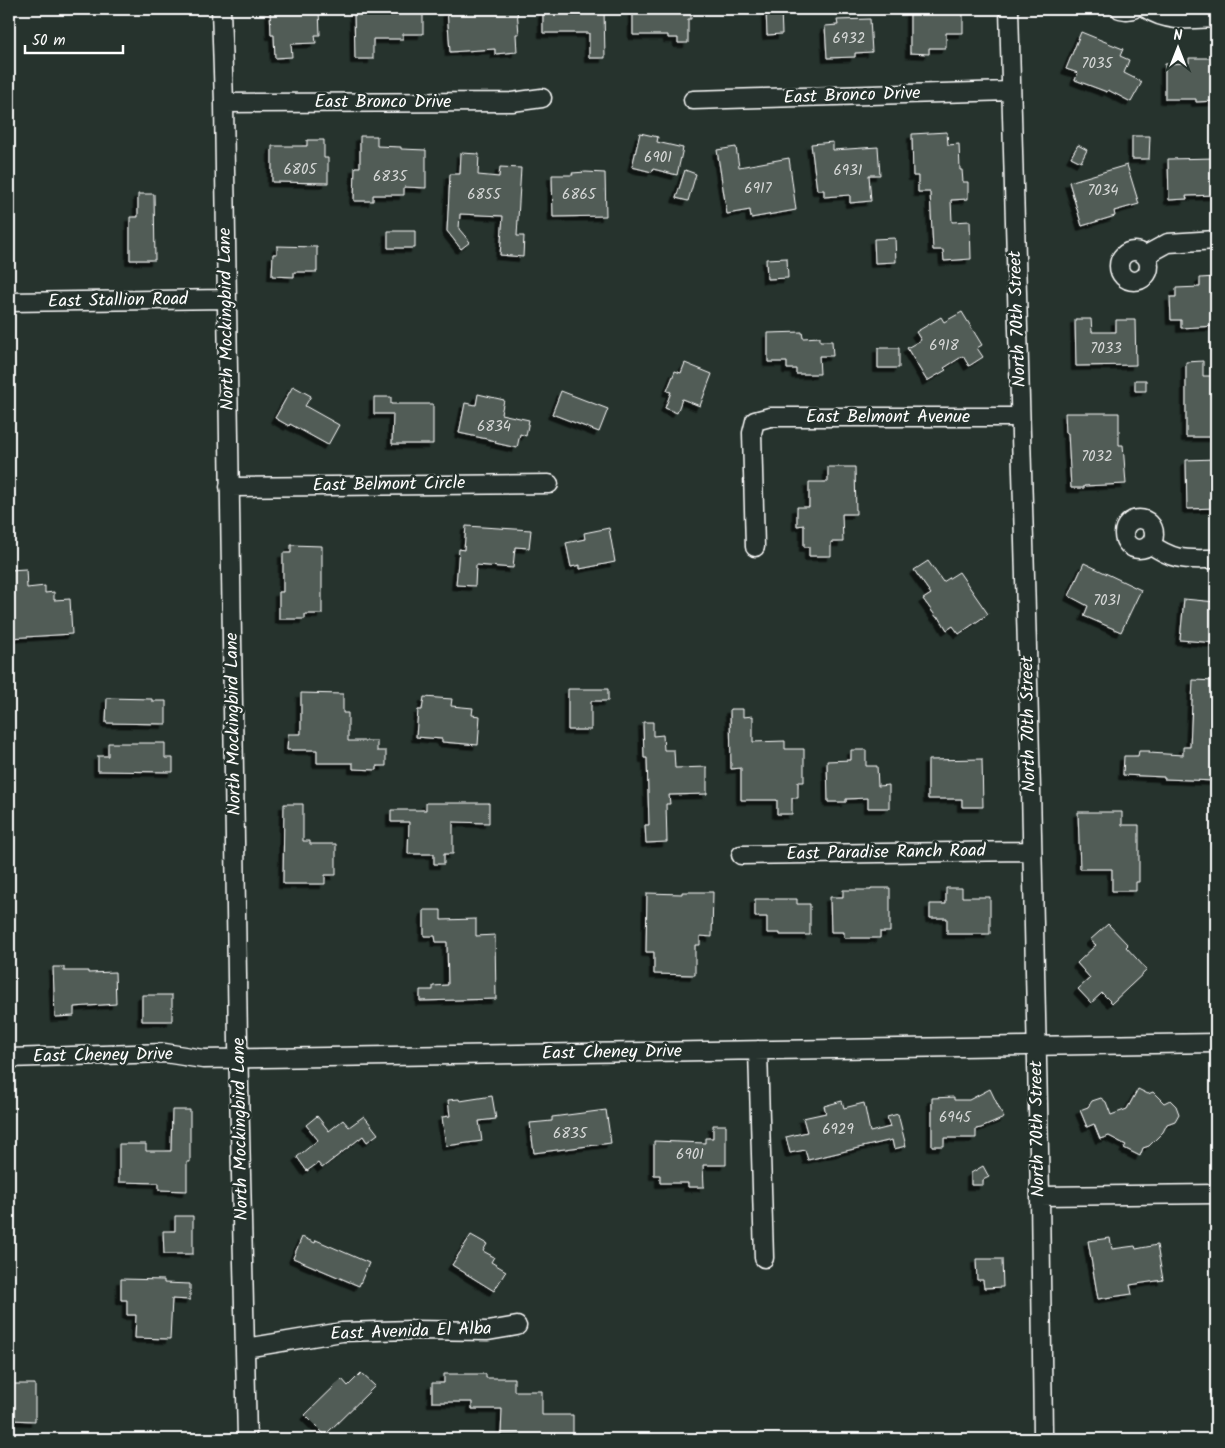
<svg xmlns="http://www.w3.org/2000/svg" width="1225" height="1448" viewBox="0 0 1225 1448" font-family="Kalam,sans-serif">
<style>
.building{fill:#515c57;stroke:#fff;filter:url(#shadow)}
.lines{fill:none;stroke-linecap:round;stroke-linejoin:round}
.minor-casing{stroke:#fff;stroke-width:21}
.minor{stroke:#26332d;stroke-width:18}
.labels{text-anchor:middle;dominant-baseline:central;stroke-width:5;stroke-linejoin:round;paint-order:stroke}
.number-label{font-size:15px;fill:#d4d6d5}
.street-label{font-size:18px;fill:#fff;stroke:#26332d}
</style>
<defs>
<filter id="shadow"><feDropShadow dx="-4.5" dy="4.5" stdDeviation="0" flood-color="#0009"/></filter>
</defs>
<rect width="100%" height="100%" fill="#26332d"/>
<filter id="ink" filterUnits="userSpaceOnUse"><feTurbulence type="fractalNoise" baseFrequency=".02" numOctaves="2"/><feDisplacementMap in="SourceGraphic" scale="10" xChannelSelector="R" yChannelSelector="G"/><feConvolveMatrix kernelMatrix="1 2 1 2 8 2 1 2 1" color-interpolation-filters="sRGB"/></filter>
<g filter="url(#ink)">
<path class="building" d="M270,9H319L320,35H315L316,43L291,44L292,57L275,58L274,35H271Z
M354,9H423V34H403V39H373V59H355Z
M447,9H517L519,34H516L517,52L495,54V49L450,52Z
M543,9H604L605,58H589V33H543Z
M633,9H691V19H688V43H678V38H668V35H633Z
M766,9H781L782,34L767,35Z
M910,9H963V33H946V48H929V54L910,53Z
M870,19L872,52L855,53V57L827,58L825,26L838,25L837,20Z
M1081,32L1123,49L1120,56L1129,60L1124,73L1142,82L1131,102L1108,90L1107,92L1075,80L1078,73L1066,69Z
M1189,58H1216V101L1196,102V99H1165V64L1189,63Z
M947,132L948,145L959,144L960,170H962L963,182H968V199L951,200L952,222L970,221L971,259L944,261L943,250H933L930,192H918V176H913L912,134Z
M640,133L658,137L657,142L683,148L677,175L653,169L652,172L632,167Z
M360,136H377V146L401,147V149L426,150V188L404,187V195H373V201H354L355,167H360Z
M1132,136H1150L1149,159H1132Z
M307,140H324V158H328V183L272,182V146H307Z
M833,142V150L878,147L880,175H869L871,201L850,203V195L824,197V190H817L811,144Z
M1078,145L1087,150L1081,162L1071,157Z
M736,147L739,167L789,158L796,210L751,218L750,210L727,214L717,150Z
M461,153L479,154L478,175L499,177L500,167L521,168L517,236H524L523,257L500,255L503,216L460,214L459,229L470,242L461,249L447,231L450,174H460Z
M1216,158V195L1186,196L1187,199L1169,200L1168,159Z
M1127,165L1139,204L1114,211L1115,216L1082,226L1069,182Z
M685,170L696,174L688,201L676,198Z
M586,172L605,173L606,216L553,217L552,175H573L572,173Z
M138,194H154L155,260H130V217H138Z
M388,231H415V248H388Z
M895,238L896,262L875,263L874,239Z
M277,246L317,247V272H294V277L272,276L273,254H277Z
M787,258L788,278L767,279L766,259Z
M1216,277V326L1181,328V320H1171L1170,297H1176V288L1200,287V278Z
M962,312L982,345L977,348L983,357L969,366L963,356L944,368L946,370L927,381L907,348L921,340L916,332L941,317L944,322Z
M1075,319H1091L1092,332H1116V320H1135L1136,365L1076,366Z
M802,332L803,338L820,337V341H832L833,356H819L820,374H796V369H787V362H768V333Z
M878,348H899V368H878Z
M1203,361V376H1216V437H1186V362Z
M685,363L712,374L700,406L682,399L677,413L665,408L671,392L667,391L675,371L681,373Z
M1135,380H1146V391H1135Z
M293,386L311,396L305,406L339,425L328,445L290,424L289,426L275,418Z
M561,391L608,409L599,432L552,414Z
M478,394L504,400L501,414L529,420L526,436L520,434L517,448L495,443L496,441L459,433L465,403L476,405Z
M374,397H391V404H433V444H392L393,414H374Z
M1065,413H1119V445H1123L1126,484L1084,486V488H1071L1068,433H1066Z
M1216,459V508L1187,509L1186,460Z
M828,467H855L856,514H842L843,542H831V556H809V547H804V525L797,526V507H809V482H828Z
M466,526L531,530L529,548L515,547L513,568L476,565L475,586L456,585L459,549L464,550Z
M609,528L615,562L580,569V565L571,567L566,543L585,539L584,533Z
M291,545L322,546V614H305V619H279V592H283V553H291Z
M928,561L943,582L959,572L988,614L959,634L953,626L947,630L939,617L937,618L923,599L931,594L914,570Z
M1084,563L1141,590L1121,632L1084,616L1088,606L1069,596Z
M26,569L27,588L45,586V593L54,592V600L70,599L72,634L10,638L9,570Z
M1184,599L1216,602V643L1180,640Z
M1193,680L1216,681V781L1164,779V777L1123,775L1124,756H1138L1139,751H1150L1149,753L1183,755V747H1190Z
M568,689H608V701H591V730H568Z
M301,693L343,694V713H348V741H377V751H386V766H377V770L353,769V763H317V750H287L288,734H301Z
M424,697L452,699L451,706L473,708L472,715L480,716L478,745L442,742V739L416,737L418,710H422Z
M107,698L152,699V701H166V724L106,723Z
M730,709H743V717L753,716V742L785,741V749H804V782H798V798H792V814H777V800H741V768L731,769Z
M643,722H653V736L663,735L664,750H674L675,768L707,767V794L669,795L670,804H666L667,842L646,843L645,825H649L647,758H644Z
M108,743H165V758H173V772L98,771V756H108Z
M851,750H866V766H877L878,786L889,785V808H868V798L846,799V802H828L827,761L851,760Z
M982,759L983,807H962V799H928V760Z
M426,803H489V823L453,822V854H444V864H434V854H408L409,822H391V810H426Z
M284,804H303V841H310V844H336V875H325V884H283Z
M1078,812H1122V825H1139V882H1136V891H1112V869H1080Z
M871,888H890V932H880V938H844V932H831L830,897H843V890H871Z
M946,888H962V897H990V934H947V918H930V904H946Z
M682,892H713L712,937L700,936V945H695V975L654,974V952H646L647,893L682,894Z
M755,899H797V904H810V935H780V933H767V917H755Z
M424,910H441V920L476,919V936L495,935L496,999L420,1001V990H433V986L448,985L447,942H436L435,936H424Z
M1108,924L1128,945L1126,947L1147,970L1112,1003L1102,993L1091,1003L1078,989L1090,978L1077,963L1096,945L1090,940Z
M53,967H64V971H88V973L115,972L116,1004L74,1007V1016L55,1017Z
M142,995H172V1021H142Z
M990,1089L1004,1118L981,1128L976,1129V1138H944V1146H932V1098L954,1097V1100H969Z
M1138,1089L1148,1094L1153,1092L1164,1103L1170,1100L1176,1106L1179,1114L1175,1121L1167,1124L1163,1132L1149,1146L1143,1148L1140,1156L1124,1148L1126,1145L1109,1136L1100,1139L1094,1124L1087,1127L1080,1110L1088,1107L1092,1101L1101,1098L1106,1102L1111,1115L1127,1109Z
M492,1096L496,1119L479,1121L482,1141L446,1146L442,1117L450,1116L448,1100L459,1099L460,1101Z
M842,1101L844,1108L864,1103L870,1132L890,1127L887,1117L898,1114L906,1146L894,1149L892,1140L808,1160L805,1150L790,1153L786,1137L807,1132L803,1118L826,1113L824,1106Z
M172,1110H190V1162H187V1191L159,1190V1183L119,1182V1144H146V1151H171Z
M606,1110L611,1143L534,1153L530,1123L552,1121V1117Z
M317,1116L329,1131L343,1120L349,1127L364,1116L378,1134L367,1142L363,1136L322,1168L318,1163L307,1171L297,1157L318,1140L306,1125Z
M713,1125H726V1165H703L704,1187H688V1183H660V1175H654V1141L705,1143V1138H713Z
M983,1166L989,1177L983,1180V1185H971V1173Z
M175,1216H193V1254H164L163,1231H175Z
M471,1235L487,1244L483,1251L494,1257L491,1262L506,1271L494,1291L452,1265Z
M302,1237L315,1243L316,1240L369,1263L359,1286L293,1258Z
M1110,1238L1112,1249L1135,1246L1136,1249L1157,1245L1163,1280L1130,1285L1132,1294L1098,1299L1088,1241Z
M976,1259H1002L1003,1287L984,1288L983,1280H977Z
M121,1279L164,1280V1283L190,1284V1300L172,1299L170,1339L135,1338L136,1315H127V1300H121Z
M361,1373L375,1386L325,1435L305,1415L342,1379L348,1386Z
M444,1374H486V1378H514V1391H542V1415H573V1436L501,1435L502,1409H472V1402H432V1383H444Z
M12,1384H35V1421L9,1420V1396H12Z"/>
<g class="lines">
<g class="minor-casing">
<path id="minor" d="M221,9L224,103L238,1042L247,1439
M1009,9L1031,790L1040,1196L1043,1434L1044,1439
M1120,9L1126,10L1133,9
M1147,9C1167,23 1192,19 1216,18
M693,100L1011,91
M224,103L512,102L542,98
M1119 266a15 15 0 1 1 30 0a15 15 0 1 1-30 0Z
M1146,255L1168,243L1216,240
M9,302L226,299
M229,487L549,484
M1124 534a15 15 0 1 1 30 0a15 15 0 1 1-30 0Z
M1150,544C1176,562 1186,559 1216,559
M755,547L752,433L755,421L770,417H1020
M741,855L1031,851
M758,1050L764,1258
M9,1058L165,1053L203,1059L1216,1043
M1040,1196L1216,1194
M246,1348L342,1332L412,1330L488,1331L517,1326"/>
</g>
<use href="#minor" class="minor"/>
</g>
</g>
<g class="labels">
<g class="number-label">
<text x="849" y="39">6932</text>
<text x="1097" y="64">7035</text>
<text x="658" y="158">6901</text>
<text x="300" y="170">6805</text>
<text x="848" y="171">6931</text>
<text x="390" y="177">6835</text>
<text x="758" y="189">6917</text>
<text x="1103" y="191">7034</text>
<text x="484" y="195">6855</text>
<text x="579" y="195">6865</text>
<text x="944" y="346">6918</text>
<text x="1106" y="349">7033</text>
<text x="494" y="427">6834</text>
<text x="1097" y="457">7032</text>
<text x="1107" y="601">7031</text>
<text x="955" y="1118">6945</text>
<text x="838" y="1130">6929</text>
<text x="570" y="1134">6835</text>
<text x="690" y="1155">6901</text>
</g>
<g class="street-label">
<text transform="translate(852 96) rotate(-2)">East Bronco Drive</text>
<text x="383" y="102">East Bronco Drive</text>
<text transform="translate(118 301) rotate(-1)">East Stallion Road</text>
<text transform="translate(227 319) rotate(-91)">North Mockingbird Lane</text>
<text transform="translate(1018 319) rotate(-92)">North 70th Street</text>
<text x="888" y="417">East Belmont Avenue</text>
<text transform="translate(389 485) rotate(-1)">East Belmont Circle</text>
<text transform="translate(234 724) rotate(-91)">North Mockingbird Lane</text>
<text transform="translate(1029 724) rotate(-91)">North 70th Street</text>
<text transform="translate(886 853) rotate(-1)">East Paradise Ranch Road</text>
<text transform="translate(612 1053) rotate(-1)">East Cheney Drive</text>
<text transform="translate(103 1056) rotate(-1)">East Cheney Drive</text>
<text transform="translate(241 1129) rotate(-91)">North Mockingbird Lane</text>
<text transform="translate(1038 1129) rotate(-91)">North 70th Street</text>
<text transform="translate(411 1332) rotate(-2)">East Avenida El Alba</text>
</g>
</g>
<rect width="1225" height="1448" fill="none" stroke="#26332d" stroke-width="30"/>
<rect x="15" y="15" width="1195" height="1418" fill="none" stroke="#fff" stroke-width="2" filter="url(#ink)"/>
<g transform="translate(1178 48)" stroke="#26332d" stroke-width="4" paint-order="stroke">
<path d="M0-4L9 19L0 12L-9 19Z" fill="#ffffff"/>
<text y="-8" font-size="14" font-weight="bold" text-anchor="middle" fill="#ffffff">N</text>
</g>
<path d="M25 45v8h98v-8" fill="none" stroke="#ffffff" stroke-width="2.5"/>
<text x="32" y="45" font-size="15" fill="#ffffff" stroke="#26332d" stroke-width="4" paint-order="stroke">50 m</text>
</svg>
